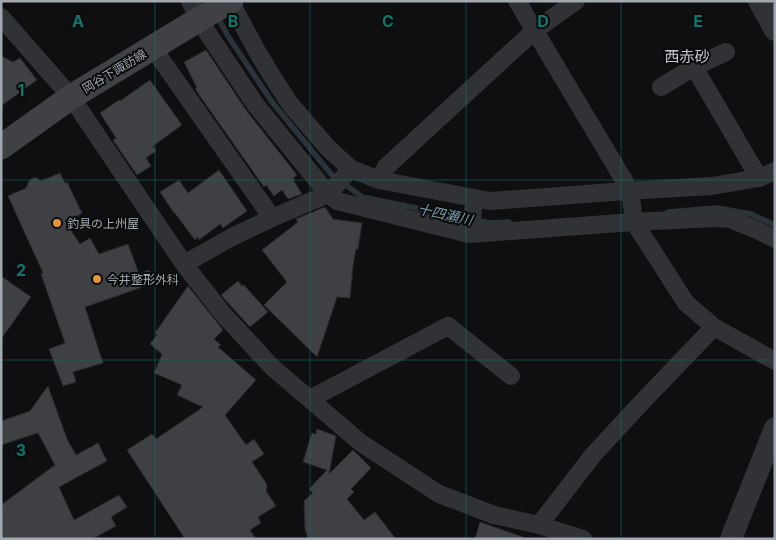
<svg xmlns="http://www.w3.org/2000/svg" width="776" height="540" viewBox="0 0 776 540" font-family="Inter,'Noto Sans JP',sans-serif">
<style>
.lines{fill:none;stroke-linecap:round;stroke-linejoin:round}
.stream{stroke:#2a3338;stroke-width:5.5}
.building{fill:#3e4043;stroke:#292a2c}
.minor{stroke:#313235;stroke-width:18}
.tertiary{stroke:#313235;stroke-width:22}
.secondary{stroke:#3f4145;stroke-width:25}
.grid{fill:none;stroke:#0f766e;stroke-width:1;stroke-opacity:0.55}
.poi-dot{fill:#e39535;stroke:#0a0b0b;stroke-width:2}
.labels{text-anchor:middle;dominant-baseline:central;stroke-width:4;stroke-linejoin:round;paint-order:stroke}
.street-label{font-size:12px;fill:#a1a8b0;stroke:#0a0b0b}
.poi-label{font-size:12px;fill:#a1a8b0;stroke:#0a0b0b;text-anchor:start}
.water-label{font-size:14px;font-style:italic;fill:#7a99aa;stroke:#0a0b0b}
.quarter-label{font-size:15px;fill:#c2c6cd;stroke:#0a0b0b}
.grid-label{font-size:16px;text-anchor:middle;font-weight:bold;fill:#0f766e;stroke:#0a0b0b;stroke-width:4;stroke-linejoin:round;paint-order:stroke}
</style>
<rect width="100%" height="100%" fill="#0f0f11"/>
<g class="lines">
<path class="stream" d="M217,16L228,36L272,102L331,174L362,197L490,223L509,222
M668,212L717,208L751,214L775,225"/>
</g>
<path class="building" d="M206,50L246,110L297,175L293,178L295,181H294L302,194L288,199L282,190L274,196L266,185L264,187L195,89L197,88L184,62Z
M1,56L13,62L20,58L37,80L1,106Z
M150,80L182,125L153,146L156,151L146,158L151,166L137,175L113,140L116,138L100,113L119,100L120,101Z
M219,170L247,211L223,228L220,224L199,240L198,237L195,240L174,212V213L160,192L179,180L188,193Z
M60,173L65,183L67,182L82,213L66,223L80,244L90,238L99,254L128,244L139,274L149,270L154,283L85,307L103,363L73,372L76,382L63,386L49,349L65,343L41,274L43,273L8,196L26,188L29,181L35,177L41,181Z
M325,207L333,219L362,223L358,249H356L353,266L350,298L337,297L317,357L264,305L287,282L262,250L298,222L296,219Z
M1,276L31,297L1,339Z
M238,281L242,286L244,285L268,312L250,327L221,295Z
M188,286L223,330L214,339L221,345L218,347L256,380L225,415L246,445L254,439L264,454L252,462L266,483L267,487L266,491L276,506L258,517L261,523L250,530L256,539H185L127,450L152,434L156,439L203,407L177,395L182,385L154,373L162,354L150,344L157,335L155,333Z
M48,386L67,439L76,455L98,443L107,461L59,487L74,520L119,495L127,507L111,517L116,526L92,539H1V505L55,465L38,433L1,445V421L30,411Z
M317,429L336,436L329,474L353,450L371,468L351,489L354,492L347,499L364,520L375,512L396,539H308L305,529L304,501L313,493L309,489L327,470L303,462L312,433L316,434Z
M480,522L523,537L522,539H475Z"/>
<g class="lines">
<path class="minor" d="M190,1L199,20L255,104L328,194L337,201L469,234L634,222L715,218L730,219L757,230L775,239
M230,1L258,53L272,76L290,104L328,148L351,169L379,180L490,201L626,191L712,186L759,178L775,171
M517,1L625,182L626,191L631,197L634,222L686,303L714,327
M1,17L71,97L184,264L223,314L272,367L361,443L439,494L494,515L539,525L583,539
M153,48L272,218
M726,52L694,67L759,178
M661,87L694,67
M379,180L386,167L534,31L576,1
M469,234L475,199
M184,264L232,237L272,218L328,194L351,169
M310,399L448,326L511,376
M539,525L593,455L644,400L714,327L775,361"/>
<path class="tertiary" d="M759,1L775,30
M731,539L775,428"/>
<path class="secondary" d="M1,147L71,97L203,17L231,1"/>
</g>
<path class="grid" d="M155,1V539M310,1V539M466,1V539M621,1V539M1,180H775M1,360H775"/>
<g class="poi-dot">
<circle cx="57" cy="223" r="5"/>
<circle cx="97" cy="279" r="5"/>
</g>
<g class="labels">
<g class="street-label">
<text transform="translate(114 71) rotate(-31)">岡谷下諏訪線</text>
</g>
<g class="poi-label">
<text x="67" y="223">釣具の上州屋</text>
<text x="107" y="279">今井整形外科</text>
</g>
<g class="water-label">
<text transform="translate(445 214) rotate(12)">十四瀬川</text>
</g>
<g class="quarter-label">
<text x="687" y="56">西赤砂</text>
</g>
</g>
<g class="grid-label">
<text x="78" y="27">A</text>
<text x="233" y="27">B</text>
<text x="388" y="27">C</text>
<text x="543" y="27">D</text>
<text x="698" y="27">E</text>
<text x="21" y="96">1</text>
<text x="21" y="276">2</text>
<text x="21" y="456">3</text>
</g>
<rect width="776" height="540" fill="none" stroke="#a1a8b0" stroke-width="5"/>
</svg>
